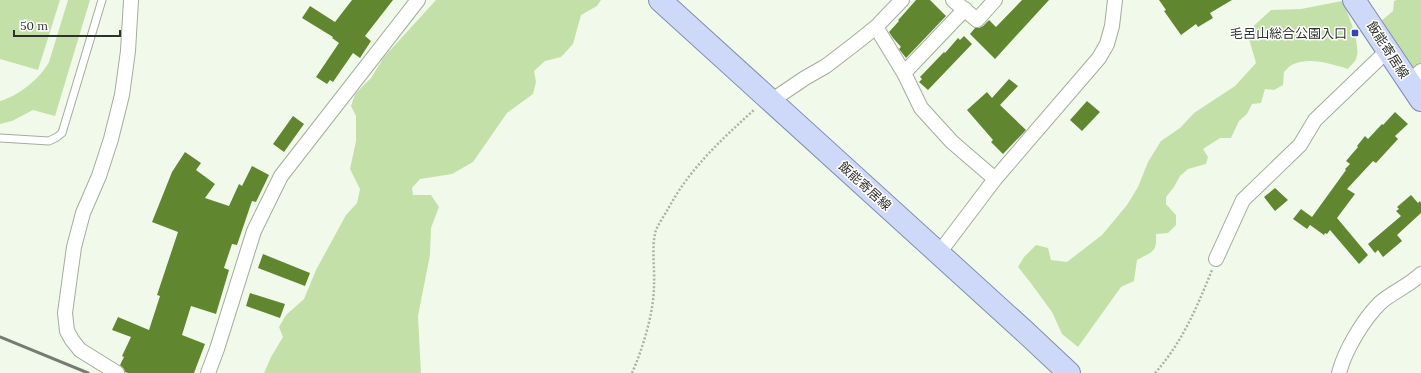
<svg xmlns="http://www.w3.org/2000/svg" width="1421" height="373" viewBox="0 0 1421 373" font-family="Lora,'Noto Sans JP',serif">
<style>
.green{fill:#c4e0a9}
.building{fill:#608730}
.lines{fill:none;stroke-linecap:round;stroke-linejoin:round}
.lane-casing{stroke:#a4ac9c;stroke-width:9}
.street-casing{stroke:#a4ac9c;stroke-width:16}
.primary-casing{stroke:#818eaf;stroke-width:24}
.path{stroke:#acb2a6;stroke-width:2.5;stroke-dasharray:2 2;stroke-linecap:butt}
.lane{stroke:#fff;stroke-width:7}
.street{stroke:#fff;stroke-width:14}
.primary{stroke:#ced9f9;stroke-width:22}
.rail{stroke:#767b72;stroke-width:3}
.poi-dot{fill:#3146b8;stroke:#fff;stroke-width:1.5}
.labels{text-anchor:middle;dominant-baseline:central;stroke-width:3;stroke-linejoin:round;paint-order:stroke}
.poi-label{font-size:13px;fill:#2f322c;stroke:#fff;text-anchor:end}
.street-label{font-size:13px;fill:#2f322c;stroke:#fff}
</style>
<rect width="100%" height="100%" fill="#f1faea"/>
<path class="green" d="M0,0H60L38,70L0,59Z
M68,0H90L55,116L33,110L12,121L0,124V101C18,96 40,79 49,62Z
M436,0H601L597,6L581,15L573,44L561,57L545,61L534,71L536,82L533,94L507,113L473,162L452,174L420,179L412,188L413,195H431L439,207L431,228L430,255L418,316L421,373H264L271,357L283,337L279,327L286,315L304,299L316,270L346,215L357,203L360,189L350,169L356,141V116L351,106L355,94L371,78L384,57Z
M1397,0H1421V85L1408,62L1381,21L1393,11L1394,1Z
M1342,1C1348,13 1362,46 1356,59C1355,62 1350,66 1348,69C1331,64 1311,57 1294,64C1290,65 1287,69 1284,72L1283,85L1274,90L1265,89L1261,103L1252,104L1247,114L1239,121L1231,138H1220L1203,149L1208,157L1206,164L1188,169L1180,176L1174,187L1166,197V204L1176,215V225L1168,233L1156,234C1157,253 1153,251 1137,260L1134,281L1121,287L1078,347L1062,334L1052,312L1030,282L1018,267L1024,257L1036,245L1048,248L1051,260L1067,262L1102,235L1127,205L1138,187L1148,162L1161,141L1180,128L1194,113L1235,86L1256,63L1247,32L1271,10L1301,9Z"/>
<path class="building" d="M352,0H393L365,36L371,41L360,58L353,53L333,82L330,80L327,84L316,77L339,43L332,38L333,37L302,18L310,6L335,22Z
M916,0H930L946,16L906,58L899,49L901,47L893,38L889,32L899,21L898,20L901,17Z
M1022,0H1049L995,59L970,34L975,28H979L983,26L989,20L996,27Z
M1159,0H1232L1210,13L1213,18L1198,27L1196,24L1181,35L1164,11L1166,10Z
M964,36L972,44L928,90L919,82L922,79L920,77L944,52L945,53L958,38L960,40Z
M1009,79L1018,86L1000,105L1026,130L1003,154L991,142L993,140L967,110L987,92L992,98Z
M1087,101L1100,112L1082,131L1070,120Z
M1395,112L1408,124L1395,136L1398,139L1376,163L1373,161L1347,189L1355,194L1337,218L1368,255L1359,264L1330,230L1327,234L1325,233L1324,235L1310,225L1307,229L1293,219L1301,209L1312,217L1346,170L1345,169L1350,164L1346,161L1358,147L1357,146L1365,136L1368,139L1382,124L1383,125Z
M293,116L304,124L284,152L273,144Z
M185,152L201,163L196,170L215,184L205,198L229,206L239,184L242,186L252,166L269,175L256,202L252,201L237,245L232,244L224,268L229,270L216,314L191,306L182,335L205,344L194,373H128L125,372L124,369L120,365L124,357L122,356L131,337L112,330L118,317L149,330L160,296L157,295L178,232L152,222L172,172Z
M1275,188L1288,200L1275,211L1264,197Z
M1411,195L1418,203L1420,201L1421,203V213L1397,235L1402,241L1383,257L1378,250L1375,253L1368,244L1401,216L1396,211L1399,209L1397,207Z
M263,254L310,273L305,286L258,268Z
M250,293L285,304L280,318L246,306Z"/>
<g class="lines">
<g class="lane-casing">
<path id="lane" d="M0,138L49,141L57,137L62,133L102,0"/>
</g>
<g class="street-casing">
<path id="street" d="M953,0L977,20L995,0
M876,27L904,73L921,108L952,142L995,179
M904,73L965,9
M1408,82L1421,71
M771,101L805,78L826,66L856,43L876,27L902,0
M939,253L995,179L1099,58L1107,44L1112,26L1115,0
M1216,259L1243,200L1300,145L1315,120L1388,50
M117,373L80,350L72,340L67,331L65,313L74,247L83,213L99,176L111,139L122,95L128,51L131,0
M208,373L217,349L254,231L281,176L418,0
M1339,373C1345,350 1363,320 1380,303C1392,292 1409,286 1421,274"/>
</g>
<g class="primary-casing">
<path id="primary" d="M660,0L1022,329L1069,373
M1354,0L1421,100"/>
</g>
<path class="path" d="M632,373C643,348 654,312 654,285C655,269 651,246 656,230C659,223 664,216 668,209C690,168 721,140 755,109
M1155,373C1182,343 1197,307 1212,270"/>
<use href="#lane" class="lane"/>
<use href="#street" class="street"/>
<use href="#primary" class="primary"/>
<path class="rail" d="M0,337L88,373"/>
</g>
<rect class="poi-dot" x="1351" y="29" width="8" height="8" rx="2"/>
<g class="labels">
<g class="poi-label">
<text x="1347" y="33">毛呂山総合公園入口</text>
</g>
<g class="street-label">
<text transform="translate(1388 50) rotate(57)">飯能寄居線</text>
<text transform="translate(865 186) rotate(42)">飯能寄居線</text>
</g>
</g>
<path d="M14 30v6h106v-6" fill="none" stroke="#2f322c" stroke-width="2"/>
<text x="20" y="30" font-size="12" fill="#2f322c" stroke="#ffffff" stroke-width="3" paint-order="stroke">50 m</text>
</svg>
